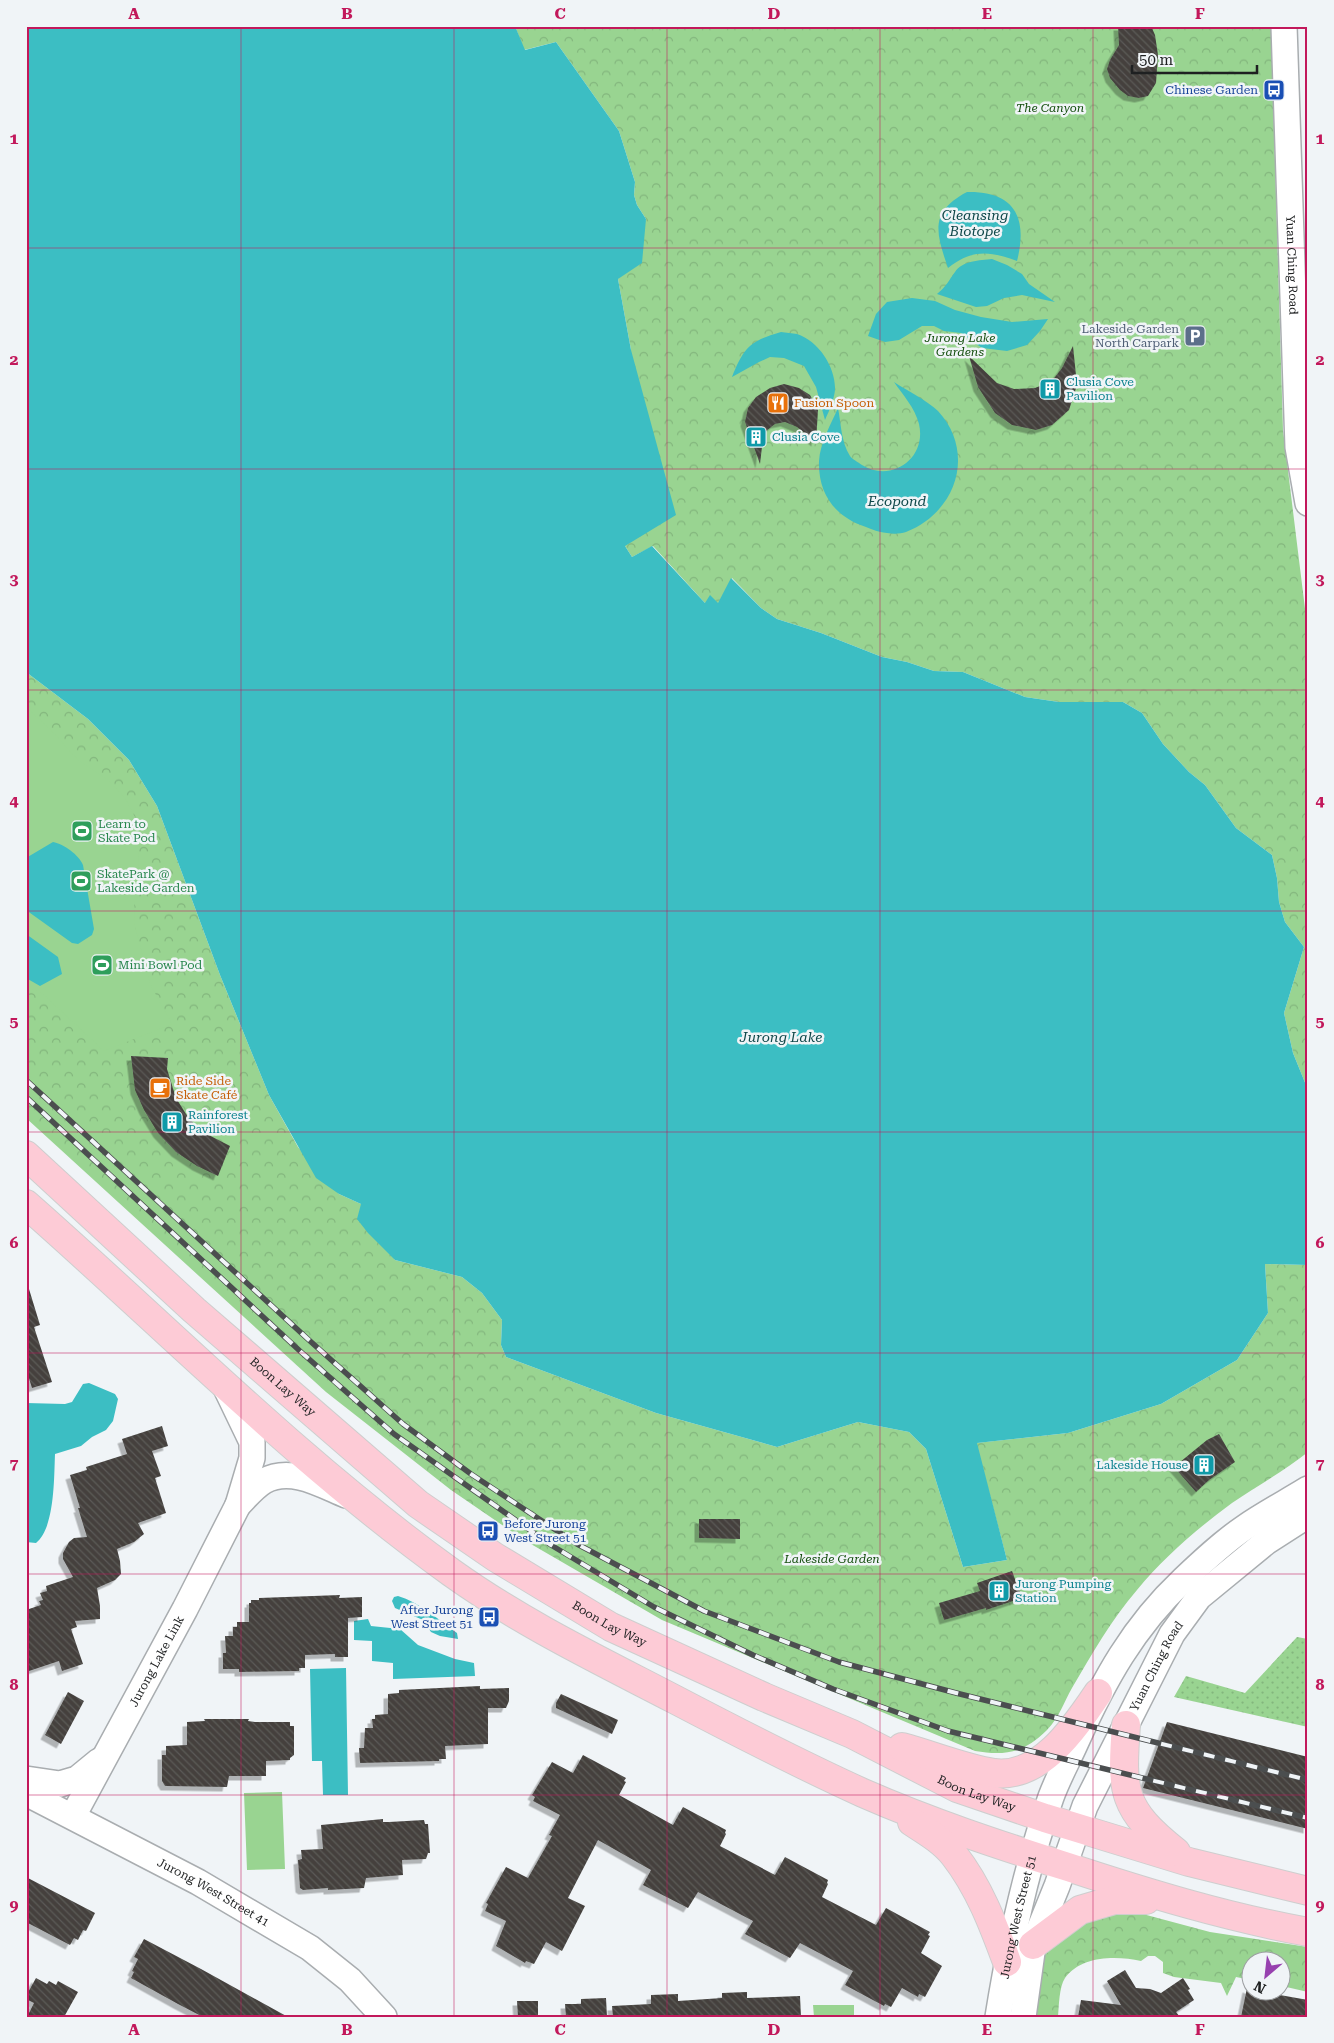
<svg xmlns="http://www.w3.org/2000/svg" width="1334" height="2043" viewBox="0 0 1334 2043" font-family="'Roboto Serif',serif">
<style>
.grass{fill:url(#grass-dots)}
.park{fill:url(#park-crowns)}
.garden{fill:#99d491}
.water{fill:#3cbec3}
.building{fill:url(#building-back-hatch);filter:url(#shadow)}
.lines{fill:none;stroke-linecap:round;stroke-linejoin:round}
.minor-casing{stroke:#a9adb0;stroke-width:28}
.major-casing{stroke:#cecece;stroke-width:30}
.minor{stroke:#fff;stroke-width:25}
.major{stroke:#fdcbd6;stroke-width:28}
.rail-casing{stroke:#4b4e4f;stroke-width:5.5}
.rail{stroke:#f0f4f7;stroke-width:4;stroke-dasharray:11;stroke-linecap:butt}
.grid{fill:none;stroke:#c2185b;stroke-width:1;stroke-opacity:0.55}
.labels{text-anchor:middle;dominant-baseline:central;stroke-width:5;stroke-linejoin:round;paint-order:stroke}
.transit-label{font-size:12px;fill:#164399;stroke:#f0f4f7;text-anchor:end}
.park-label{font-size:12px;font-style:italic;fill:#144f0e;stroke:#f0f4f7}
.street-label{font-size:12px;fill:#1e2021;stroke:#f0f4f7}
.service-label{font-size:12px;fill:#4e5e75;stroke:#f0f4f7;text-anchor:end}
.culture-label{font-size:12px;fill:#0d838f;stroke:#f0f4f7;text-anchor:start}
.food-label{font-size:12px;fill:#c56008;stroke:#f0f4f7;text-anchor:start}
.leisure-label{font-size:12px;fill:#27864d;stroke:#f0f4f7;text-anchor:start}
.water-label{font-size:14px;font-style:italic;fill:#0e4749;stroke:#f0f4f7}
.neatline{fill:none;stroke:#c2185b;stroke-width:2}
.grid-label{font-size:16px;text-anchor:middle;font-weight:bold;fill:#c2185b}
</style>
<defs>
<pattern id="grass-dots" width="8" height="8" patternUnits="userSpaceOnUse" patternTransform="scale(1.25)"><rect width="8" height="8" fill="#99d491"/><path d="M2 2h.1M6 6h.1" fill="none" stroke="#83b67d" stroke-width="1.8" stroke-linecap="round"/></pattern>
<pattern id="park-crowns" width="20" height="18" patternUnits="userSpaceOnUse" patternTransform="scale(1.25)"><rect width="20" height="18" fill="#99d491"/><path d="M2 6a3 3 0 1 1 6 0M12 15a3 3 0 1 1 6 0" fill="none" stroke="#83b67d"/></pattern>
<pattern id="building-back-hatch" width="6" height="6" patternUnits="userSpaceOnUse" patternTransform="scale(1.25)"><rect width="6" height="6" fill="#44413e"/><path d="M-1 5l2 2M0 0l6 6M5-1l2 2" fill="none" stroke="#5c5a57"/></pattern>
<filter id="shadow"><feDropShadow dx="-4.5" dy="4.5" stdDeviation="0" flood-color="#0004"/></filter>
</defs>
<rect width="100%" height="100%" fill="#f0f4f7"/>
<path class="grass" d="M1297,1637L1308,1639V1727L1174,1697L1186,1676L1245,1693Z"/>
<path class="park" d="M515,26H1271L1283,430L1308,633V1090L1293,1053L1284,1013L1304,947L1285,922L1279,902L1277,878L1272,855L1236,828L1205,785L1189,772L1163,744L1142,713L1123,702H1059L1025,697L963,672L934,671L907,662L882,657L821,633L777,619L761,608L732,578L718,604L705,603L653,546L632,557L625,546L631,350L618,279L646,219L637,205L634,195L635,182L619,131L556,42L524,50Z
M26,672L88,719L129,760L157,806L220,975L269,1095L298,1147L339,1194L361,1204L395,1260L462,1277L482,1293L502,1320L501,1345L506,1357L656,1413L777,1447L858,1422L909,1432L926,1449L963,1567L1007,1560L976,1443L1068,1433L1161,1404L1237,1360L1268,1313L1265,1264L1308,1265V1452C1284,1471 1257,1486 1232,1503C1198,1528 1164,1557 1137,1590C1111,1620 1092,1654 1072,1688C1064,1702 1059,1718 1047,1730C1024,1753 1005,1756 975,1751L662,1620L524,1540L451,1490L326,1392L26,1118Z
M1139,1913L1210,1932L1308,1947V1992L1282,1986V1960H1252L1251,1980L1236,1977L1227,1996L1221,1983L1174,1977L1163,1973V1962L1155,1956H1148L1141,1961C1117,1956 1082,1955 1065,1978C1059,1987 1059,2006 1058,2017H1027L1038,1964L1049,1948L1091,1914Z"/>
<path class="garden" d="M26,707L50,729L78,760L108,780L125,798L135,817L140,833L138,870L134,892L135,926L150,984L172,1024L104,1051L43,994L26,986Z
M282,1792L285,1869L247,1870L244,1793Z
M813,2005H854V2017H814Z"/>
<path class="water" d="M26,26H515L525,50L556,42L619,131L635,182L634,195L637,205L646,219L642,263L618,279L631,350L676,515L625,546L632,557L652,546L705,603L710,595L718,603L731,578L761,608L777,619L821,633L882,657L907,662L934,671L963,672L1025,697L1059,702H1123L1142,713L1163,744L1189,772L1205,785L1236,828L1272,855L1277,878L1279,902L1285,922L1304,947L1284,1013L1293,1053L1308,1090V1265L1265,1264L1268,1313L1237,1360L1161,1404L1068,1433L977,1443L1007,1560L963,1567L926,1449L909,1432L858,1422L777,1447L656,1413L506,1357L501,1345L502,1320L482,1293L462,1277L395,1260L368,1233L357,1219L361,1204L339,1194L316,1178L269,1095L220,975L157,806L129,760L88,719L26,672Z
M967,192C1015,191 1028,218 1017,261C990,251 972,249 948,268C936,233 929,212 967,192Z
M992,259L1007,265L1022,274L1029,284L1055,302L1022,295L1004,298L987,306L976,307L937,294C946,287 949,280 955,272C962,261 980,260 992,259Z
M912,298L935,301L955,310L981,317L1012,322L1048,319L1040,331L1027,345L1007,351L982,348L961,333L944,331L934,326H922L899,340L885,342L868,336L876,314L887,302Z
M781,332C786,333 792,333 797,334C819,341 836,368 835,390C834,400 829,411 825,420L816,387L804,366L784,358L770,357L759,362L732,377C744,347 750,341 781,332Z
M894,382C906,390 928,401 938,411C976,452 957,512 906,532C894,536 877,532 866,527C835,517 818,494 819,461C820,443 831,424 838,408C841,423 841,442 850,456C852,459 858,462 862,465C891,483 927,459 919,424C915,408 903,395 894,382Z
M53,842C64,844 79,855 83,865L94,929L92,935L78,944L72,943L26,910V858Z
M26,934L58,957L62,974L40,986L26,978Z
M89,1383L115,1394L118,1399L113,1421L106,1430L92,1437L81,1446L55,1454C54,1477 55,1528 36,1543L26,1542V1403L65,1404L72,1402L83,1384Z
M398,1596C419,1602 439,1620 457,1633L458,1639L440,1636L431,1632L423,1620L395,1608L392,1601L394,1597Z
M368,1619L371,1626L400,1629L418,1645L455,1659L474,1663L475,1676L393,1679V1663L372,1661V1641L354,1640V1621Z
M346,1668L348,1795H323L322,1761H312L310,1669Z"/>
<path class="building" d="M1118,26H1151L1155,35L1158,55L1156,83L1148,96L1139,98L1128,96L1120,90L1110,78L1107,69L1110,60L1119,45Z
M1073,346L1077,385L1069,410L1052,425L1036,430L1012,425L995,413L978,387L969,356L997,383L1014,389L1035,388L1052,381L1062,368Z
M784,384L799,388L810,395L818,410L816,442L797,427L785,422L775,424L766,431L763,438L760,464L745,422L748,408L756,397L770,388Z
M131,1056L168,1058L167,1069L176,1098L186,1114L199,1130L230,1146L218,1176L197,1166L176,1152L158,1133L144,1110L135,1090Z
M29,1289L40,1325L34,1327L52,1382L32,1388L26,1369V1290Z
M162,1426L168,1446L152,1451L161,1476L155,1478L166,1513L138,1523L144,1534L134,1542L117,1549L120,1561L121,1574L115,1580L97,1588L100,1606V1619L75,1621L77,1627L71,1629L83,1664L62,1671L59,1661L26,1672V1610L41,1605L39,1601L43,1600L40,1593L47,1591L46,1586L73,1577L63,1559V1553L69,1542L74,1538L87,1537L78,1508H80L70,1475L87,1470L86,1467L127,1454L122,1439Z
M1219,1434L1235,1462L1209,1480L1196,1492L1174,1467L1207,1440Z
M699,1519H740V1539L699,1538Z
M1012,1571L1022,1598L986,1610V1608L944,1620L939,1603L980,1591L977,1583Z
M340,1595L339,1598L362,1597V1617L348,1618V1657H335V1654L305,1655V1668H299V1671L239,1672V1669H223V1653H226L225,1636H233V1627H237V1622H249V1603H251V1600H259V1598Z
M480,1686V1689L509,1688V1701L506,1708H488V1744L445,1746L446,1759H439V1761L360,1763L359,1748H364L365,1728H373L372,1719H375V1715L388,1714V1694L399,1693V1690Z
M68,1692L84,1701L61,1744L45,1735Z
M561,1694L618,1720L612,1734L556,1708V1703Z
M204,1719H249L248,1721L255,1722H290V1726H294V1755L290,1758V1760L266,1761V1776H229L227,1787L165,1786L162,1781V1755H166V1746L187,1745V1722L205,1721Z
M1167,1722L1308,1757V1829L1143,1788Z
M583,1755L626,1778L624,1781L626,1782L619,1795L673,1825L683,1807L726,1830L725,1833L726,1834L720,1846L775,1875L785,1857L828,1880L827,1883L828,1884L822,1897L876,1925L886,1908L930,1932L928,1935L930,1936L921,1953L942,1966L925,1997L919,1994L918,1997L902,1988L891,2007L885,2004L884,2006L845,1985L853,1971L821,1954L800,1943L790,1958L745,1934L753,1921L698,1892L688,1908L643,1885L651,1870L598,1840L568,1898L585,1906L562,1951L546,1942L534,1964L526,1961L525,1963L496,1946L506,1921L485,1911L488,1904L486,1903L506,1867L528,1878L552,1836L549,1835L560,1815L533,1801L535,1797L532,1795L552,1762L573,1773Z
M383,1819V1822H389L424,1820L425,1824H428L430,1853H428L426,1859L402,1860L403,1875L366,1878L364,1888L328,1890V1888L303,1890L300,1888L298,1860L302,1859L301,1850L323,1849L321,1825Z
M26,1877L95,1913L86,1931L83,1930L78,1940L74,1938L70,1945L26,1922Z
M144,1939L201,1969L288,2017H203L178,2004L131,1978L134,1972L132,1971L138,1959L134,1957Z
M1125,1970L1136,1988L1150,1989L1161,1993L1183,1978L1190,1989L1188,1990L1194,2000L1176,2012L1180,2017H1078L1081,2000L1121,2005L1107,1981Z
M36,1978L47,1984L49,1981L56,1985L58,1981L78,1992L64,2017H27L34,2003L26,1999V1996Z
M1247,1988L1252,1990L1308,2000V2017H1241Z
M747,1992V1998L800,1996L801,2017H613L612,2006L651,2004V1995L678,1994V2001L722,1998V1993Z
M606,1998L607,2017H566L565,2004H581V1999Z
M517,2001H538V2017H518Z"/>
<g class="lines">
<g class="minor-casing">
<g id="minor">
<path id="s1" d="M1284,26L1298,447L1308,503"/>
<path d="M238,1505C246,1497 254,1487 264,1481C291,1466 322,1485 346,1495"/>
<path d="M26,1779L60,1784L77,1779L99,1761"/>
<path id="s2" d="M26,1793L198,1882L310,1948L350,1980L384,2017"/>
<path id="s3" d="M73,1816L185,1609L238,1505L252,1458V1442L226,1388"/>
<path id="s4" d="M998,2017C1010,1942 1026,1868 1051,1797C1058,1778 1068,1760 1076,1742C1104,1680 1133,1627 1183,1580C1202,1562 1222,1543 1244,1528C1264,1514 1287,1502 1308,1489"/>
<path id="s5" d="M1023,2017L1033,1945L1057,1886L1085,1806L1172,1634L1199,1597L1266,1542L1308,1515"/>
</g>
</g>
<g class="major-casing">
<g id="major">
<path id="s6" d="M26,1155L194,1310L418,1504L495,1557L611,1627L764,1697L852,1734L957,1788L1045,1818L1189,1862L1308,1891"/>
<path d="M26,1204C167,1328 299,1463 452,1573C522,1623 599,1660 674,1699C737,1732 799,1764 863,1793C929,1822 999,1845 1068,1867C1147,1893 1226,1917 1308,1932"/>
<path d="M1126,1725C1121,1792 1122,1809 1176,1852"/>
<path d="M902,1747C932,1755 963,1768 994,1773C1041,1779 1075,1727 1098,1693"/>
<path d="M912,1822C926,1831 943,1841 954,1855C979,1887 993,1924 1007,1962"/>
<path d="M1033,1945L1080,1910L1114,1900H1146"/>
</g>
</g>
<use href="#minor" class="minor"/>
<use href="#major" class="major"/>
<g class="rail-casing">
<path id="rail" d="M26,1080L310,1341L403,1424L471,1474L577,1544L704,1611L839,1662L960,1694L1308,1780
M26,1097L301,1352L394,1434L551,1545L654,1607L753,1655L833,1689L948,1731L1308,1818"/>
</g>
<use href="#rail" class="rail"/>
</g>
<path class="grid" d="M241,26V2017M454,26V2017M667,26V2017M880,26V2017M1093,26V2017M26,248H1308M26,469H1308M26,690H1308M26,911H1308M26,1132H1308M26,1353H1308M26,1574H1308M26,1795H1308"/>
<defs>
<g id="bus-square" transform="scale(1.125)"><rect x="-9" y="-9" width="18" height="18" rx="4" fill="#1a4fb4" stroke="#f0f4f7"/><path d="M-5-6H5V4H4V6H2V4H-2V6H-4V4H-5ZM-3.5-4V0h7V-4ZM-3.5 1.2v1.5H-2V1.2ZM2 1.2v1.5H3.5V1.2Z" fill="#fff"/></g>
<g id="parking-square" transform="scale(1.125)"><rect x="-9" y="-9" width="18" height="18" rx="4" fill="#5c6f8a" stroke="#f0f4f7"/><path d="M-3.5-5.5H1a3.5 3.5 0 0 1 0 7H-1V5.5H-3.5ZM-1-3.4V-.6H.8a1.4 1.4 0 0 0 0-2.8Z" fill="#fff"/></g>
<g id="building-square" transform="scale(1.125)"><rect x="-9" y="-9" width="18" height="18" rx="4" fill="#0f9aa8" stroke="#f0f4f7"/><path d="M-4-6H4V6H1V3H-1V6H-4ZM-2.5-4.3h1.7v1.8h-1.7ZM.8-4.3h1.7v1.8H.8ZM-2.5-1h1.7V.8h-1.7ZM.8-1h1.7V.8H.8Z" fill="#fff"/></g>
<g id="restaurant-square" transform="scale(1.125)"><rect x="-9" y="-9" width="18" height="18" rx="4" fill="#e8710a" stroke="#f0f4f7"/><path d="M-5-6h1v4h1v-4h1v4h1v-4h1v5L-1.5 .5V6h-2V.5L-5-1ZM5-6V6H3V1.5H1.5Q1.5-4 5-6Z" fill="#fff"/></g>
<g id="stadium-square" transform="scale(1.125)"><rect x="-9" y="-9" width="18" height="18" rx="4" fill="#2e9e5b" stroke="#f0f4f7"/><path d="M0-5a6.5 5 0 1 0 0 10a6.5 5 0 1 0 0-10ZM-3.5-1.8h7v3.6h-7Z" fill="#fff"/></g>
<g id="cafe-square" transform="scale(1.125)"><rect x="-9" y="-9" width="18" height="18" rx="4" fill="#e8710a" stroke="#f0f4f7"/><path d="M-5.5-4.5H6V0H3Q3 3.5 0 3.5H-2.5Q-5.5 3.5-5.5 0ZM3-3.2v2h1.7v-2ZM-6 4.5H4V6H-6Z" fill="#fff"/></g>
</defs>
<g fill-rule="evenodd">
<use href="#bus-square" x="1274" y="90"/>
<use href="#parking-square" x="1195" y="336"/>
<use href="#building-square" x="1050" y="389"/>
<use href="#restaurant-square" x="778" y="403"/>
<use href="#building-square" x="756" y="437"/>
<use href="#stadium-square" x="82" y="831"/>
<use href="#stadium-square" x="81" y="881"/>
<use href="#stadium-square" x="102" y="965"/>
<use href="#cafe-square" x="160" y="1088"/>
<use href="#building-square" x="172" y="1122"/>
<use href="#building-square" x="1204" y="1465"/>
<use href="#bus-square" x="488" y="1531"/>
<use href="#building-square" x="999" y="1591"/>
<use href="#bus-square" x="489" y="1617"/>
</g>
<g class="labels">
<g class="transit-label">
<text x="1258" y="90">Chinese Garden</text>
<text x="504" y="1524" text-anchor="start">Before Jurong<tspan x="504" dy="14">West Street 51</tspan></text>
<text x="473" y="1610">After Jurong<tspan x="473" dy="14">West Street 51</tspan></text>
</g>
<g class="park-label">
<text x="1050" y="108">The Canyon</text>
<text x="960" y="338">Jurong Lake<tspan x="960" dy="14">Gardens</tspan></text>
<text x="832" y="1559">Lakeside Garden</text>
</g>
<g class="street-label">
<text stroke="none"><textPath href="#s1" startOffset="239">Yuan Ching Road</textPath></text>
<text stroke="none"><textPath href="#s6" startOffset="346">Boon Lay Way</textPath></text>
<text stroke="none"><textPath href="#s6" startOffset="751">Boon Lay Way</textPath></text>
<text stroke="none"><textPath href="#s3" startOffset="176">Jurong Lake Link</textPath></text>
<text stroke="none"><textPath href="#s5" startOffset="378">Yuan Ching Road</textPath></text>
<text stroke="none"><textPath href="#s6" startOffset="1156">Boon Lay Way</textPath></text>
<text stroke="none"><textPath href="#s2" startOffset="212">Jurong West Street 41</textPath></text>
<text stroke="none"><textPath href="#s4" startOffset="102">Jurong West Street 51</textPath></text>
</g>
<g class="service-label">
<text x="1179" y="329">Lakeside Garden<tspan x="1179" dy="14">North Carpark</tspan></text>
</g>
<g class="culture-label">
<text x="1066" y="382">Clusia Cove<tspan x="1066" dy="14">Pavilion</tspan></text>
<text x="772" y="437">Clusia Cove</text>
<text x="188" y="1115">Rainforest<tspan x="188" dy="14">Pavilion</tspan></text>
<text x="1188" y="1465" text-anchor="end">Lakeside House</text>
<text x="1015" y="1584">Jurong Pumping<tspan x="1015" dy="14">Station</tspan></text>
</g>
<g class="food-label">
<text x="794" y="403">Fusion Spoon</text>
<text x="176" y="1081">Ride Side<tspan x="176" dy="14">Skate Café</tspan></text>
</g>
<g class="leisure-label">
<text x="98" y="824">Learn to<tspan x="98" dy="14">Skate Pod</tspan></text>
<text x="97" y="874">SkatePark @<tspan x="97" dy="14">Lakeside Garden</tspan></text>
<text x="118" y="965">Mini Bowl Pod</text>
</g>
<g class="water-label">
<text x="975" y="215">Cleansing<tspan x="975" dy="16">Biotope</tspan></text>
<text x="897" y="501">Ecopond</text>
<text x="781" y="1037">Jurong Lake</text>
</g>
</g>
<rect width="1334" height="2043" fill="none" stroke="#f0f4f7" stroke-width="55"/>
<g transform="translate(1266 1976) rotate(208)"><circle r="24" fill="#f0f4f7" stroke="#9c9fa1"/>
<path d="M0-4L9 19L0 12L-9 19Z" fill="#9741af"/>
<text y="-8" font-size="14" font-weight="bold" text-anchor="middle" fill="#1e2021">N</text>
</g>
<path d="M1132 65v8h125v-8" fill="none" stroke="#1e2021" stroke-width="2.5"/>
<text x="1139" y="65" font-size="15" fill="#1e2021" stroke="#f0f4f7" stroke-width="4" paint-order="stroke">50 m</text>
<rect x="28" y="28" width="1278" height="1988" class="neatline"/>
<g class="grid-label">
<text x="134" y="19">A</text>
<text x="347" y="19">B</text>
<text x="560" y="19">C</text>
<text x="774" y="19">D</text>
<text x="987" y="19">E</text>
<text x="1200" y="19">F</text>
<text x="14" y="144">1</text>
<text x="1320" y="144">1</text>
<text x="14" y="365">2</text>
<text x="1320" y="365">2</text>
<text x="14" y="585">3</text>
<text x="1320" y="585">3</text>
<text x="14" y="806">4</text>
<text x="1320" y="806">4</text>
<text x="14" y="1027">5</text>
<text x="1320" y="1027">5</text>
<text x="14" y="1248">6</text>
<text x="1320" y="1248">6</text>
<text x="14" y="1469">7</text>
<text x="1320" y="1469">7</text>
<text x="14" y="1690">8</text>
<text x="1320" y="1690">8</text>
<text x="14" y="1911">9</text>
<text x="1320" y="1911">9</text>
<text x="134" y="2035">A</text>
<text x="347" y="2035">B</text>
<text x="560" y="2035">C</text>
<text x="774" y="2035">D</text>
<text x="987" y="2035">E</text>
<text x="1200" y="2035">F</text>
</g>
</svg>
